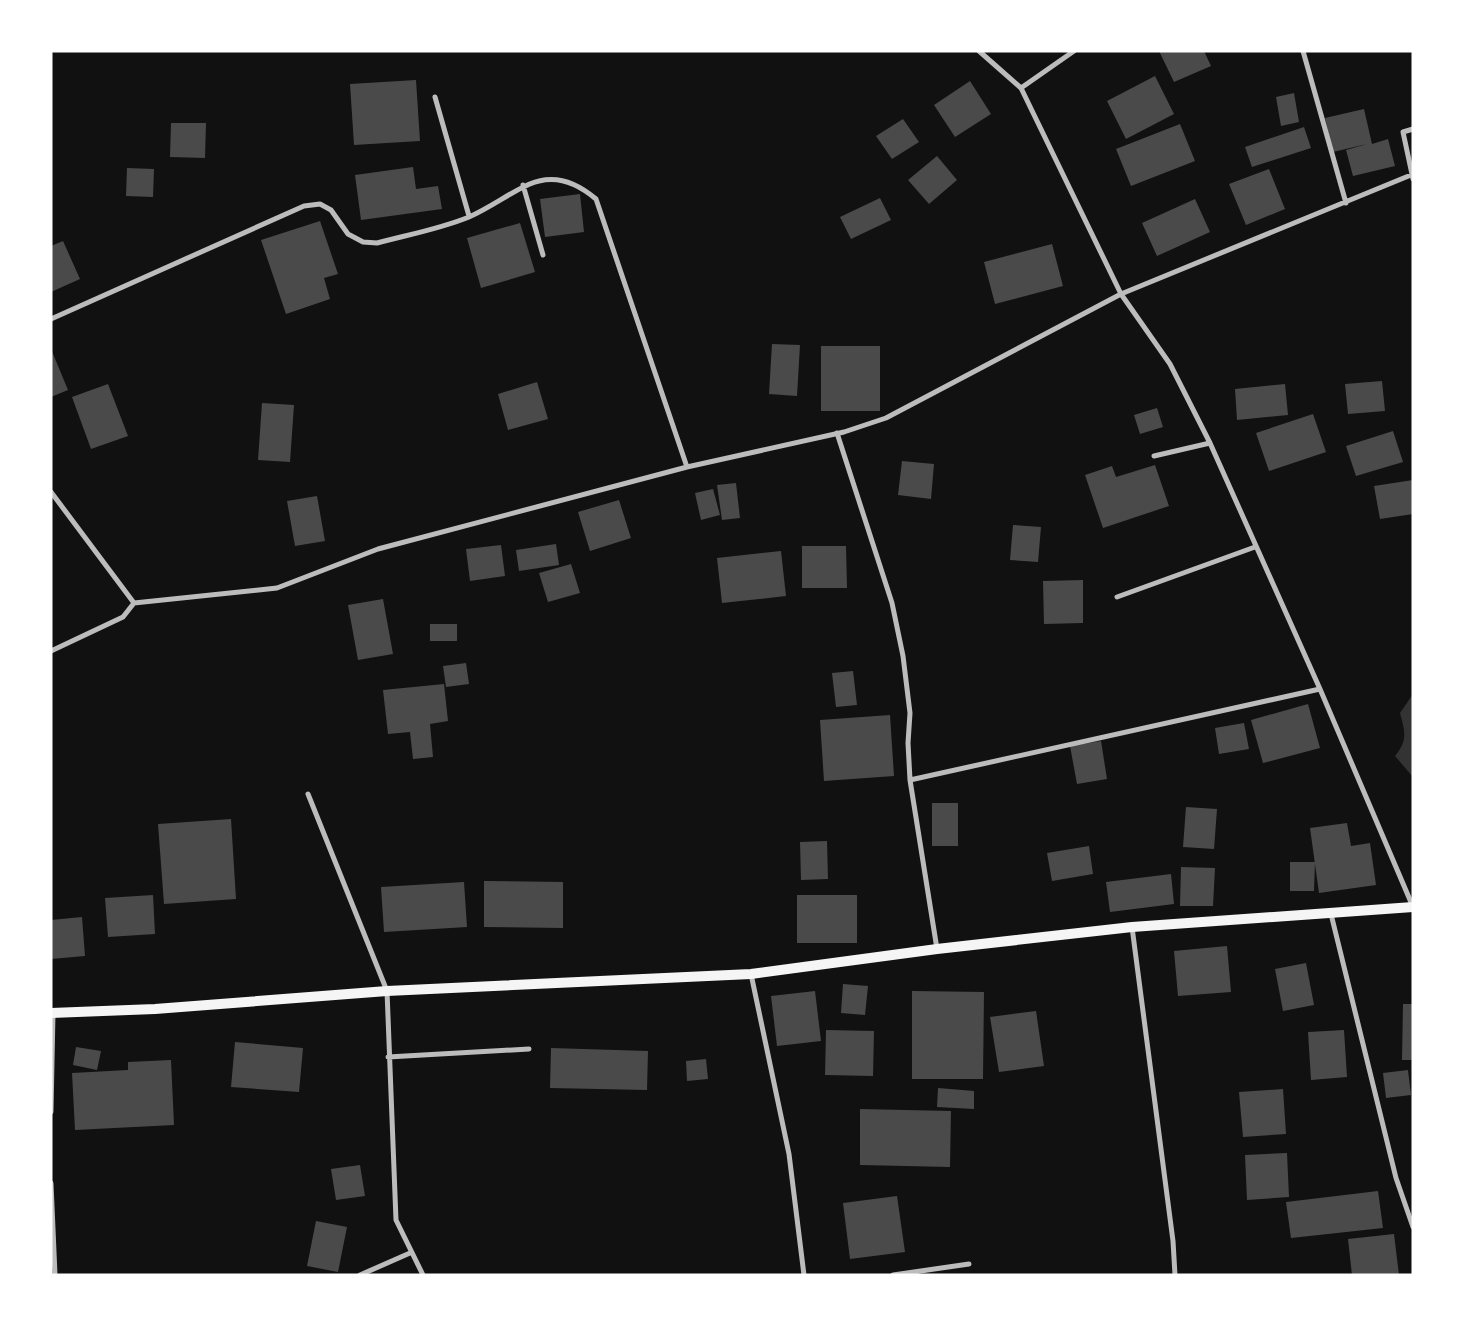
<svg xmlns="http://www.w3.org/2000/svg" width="1464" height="1326" viewBox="0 0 1464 1326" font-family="'PT Serif',serif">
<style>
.water{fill:#333}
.building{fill:#4a4a4a}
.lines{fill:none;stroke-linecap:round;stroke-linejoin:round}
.minor{stroke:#bcbcbc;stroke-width:5}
.secondary{stroke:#f5f5f5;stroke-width:10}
</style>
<rect width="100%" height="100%" fill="#111"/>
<path class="water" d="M1413,694V777L1395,756C1408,740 1405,732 1400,713Z"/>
<path class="building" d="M1159,51H1204L1211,66L1174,82Z
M1155,76L1174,114L1126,139L1107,101Z
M416,80L420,141L354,145L350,84Z
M970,81L991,114L955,137L934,105Z
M1294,93L1299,122L1281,126L1276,97Z
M1364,109L1372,144L1388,139L1395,166L1353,176L1346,150L1367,144L1333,152L1325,118Z
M903,119L919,142L892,159L876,136Z
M171,123H206L205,158L170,157Z
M1180,124L1195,161L1131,186L1116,149Z
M1304,127L1311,148L1252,167L1245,147Z
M937,156L957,180L929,204L908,180Z
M413,167L416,189L438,186L442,209L361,220L355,175Z
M127,168L154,169L153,197L126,196Z
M1269,169L1285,209L1246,225L1229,184Z
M580,194L584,232L545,237L540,199Z
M880,198L891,220L851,239L840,217Z
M1195,199L1210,232L1157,256L1142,223Z
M320,221L338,274L324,278L330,299L286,314L261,240Z
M520,223L535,272L481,288L467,238Z
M63,241L80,279L51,292V246Z
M1052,244L1063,286L995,304L984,262Z
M772,344L800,345L797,396L769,394Z
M821,346H880V411H821Z
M51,349L68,390L51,397Z
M1382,381L1385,411L1348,414L1345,384Z
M537,382L548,419L508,430L498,394Z
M108,384L128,436L91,449L72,397Z
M1285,384L1288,415L1237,420L1235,389Z
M262,403L294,405L290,462L258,460Z
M1157,408L1163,427L1140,434L1134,415Z
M1313,414L1326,452L1269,471L1256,433Z
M1393,431L1403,462L1356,476L1346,446Z
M902,461L934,464L931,499L898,495Z
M1155,465L1169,506L1103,528L1085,475L1112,466L1116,477Z
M1413,480V514L1380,519L1374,486Z
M736,483L740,518L722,520L717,485Z
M713,489L720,515L701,520L695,493Z
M317,496L325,541L295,546L287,501Z
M619,500L631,538L590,551L578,512Z
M1013,525L1041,527L1038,562L1010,560Z
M556,544L559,565L519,571L516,550Z
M501,545L505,576L470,581L466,549Z
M802,546H846L847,588H802Z
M781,551L786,596L722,603L717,558Z
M571,564L580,593L548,602L539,573Z
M1083,580V623L1044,624L1043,581Z
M383,599L393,654L358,660L348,605Z
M430,624H457V641H430Z
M466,663L469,684L446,687L443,666Z
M853,671L857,705L836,707L832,673Z
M444,684L448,721L430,724L433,757L413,759L410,732L388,734L383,690Z
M1308,704L1320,748L1263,763L1251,720Z
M890,715L894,776L824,781L820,720Z
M1244,723L1249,749L1219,754L1215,728Z
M1101,741L1107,779L1077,784L1070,746Z
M932,803H958V846H932Z
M1186,807L1217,809L1214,849L1183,847Z
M231,819L236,899L164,904L158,824Z
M1347,823L1351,846L1370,843L1376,885L1319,893L1310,828Z
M827,841L828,879L801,880L800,842Z
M1089,846L1093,874L1052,881L1047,853Z
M1290,862H1315L1314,891H1290Z
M1181,867L1215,868L1213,906H1180Z
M1171,874L1174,904L1110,912L1106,882Z
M484,881L563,882V928L484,927Z
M464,882L467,927L384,932L381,887Z
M153,895L155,934L108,937L105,898Z
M797,895H857V943H797Z
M82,917L85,956L51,959V920Z
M1227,946L1231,992L1178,996L1174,951Z
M1306,963L1314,1005L1283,1011L1275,969Z
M843,984L868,986L865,1015L841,1013Z
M815,991L821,1041L777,1046L771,996Z
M912,991L984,992L983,1079H912Z
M1403,1004H1413V1060H1402Z
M1036,1011L1044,1066L999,1072L990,1017Z
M826,1030L874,1031L873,1076L825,1075Z
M1344,1030L1347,1077L1311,1080L1308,1032Z
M235,1042L303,1048L299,1092L231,1087Z
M76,1047L101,1051L97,1070L73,1065Z
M551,1048L648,1051L647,1090L550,1088Z
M706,1059L708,1079L687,1081L686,1061Z
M171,1060L174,1125L75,1130L72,1073L128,1070V1062Z
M1408,1070L1411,1095L1386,1098L1383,1073Z
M938,1088L974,1091V1109L937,1107Z
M1283,1089L1286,1134L1243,1137L1239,1092Z
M860,1109L951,1111L950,1167L860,1165Z
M1287,1153L1289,1197L1247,1200L1245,1155Z
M360,1165L365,1196L336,1200L331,1169Z
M1378,1191L1383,1228L1291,1238L1286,1202Z
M897,1196L905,1252L850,1259L843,1203Z
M316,1221L347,1227L338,1272L307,1266Z
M1394,1234L1399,1275H1352L1348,1239Z"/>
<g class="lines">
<path class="minor" d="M979,51L1021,88L1121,294L1170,364L1210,443L1320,689L1413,907
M1303,51L1346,203
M1021,88L1074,51
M435,97L469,216
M1413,129L1403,132L1413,179
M523,185L543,255
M51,319L304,206L320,204L331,210L348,234L363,242L377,243C407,235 440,229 469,217C517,196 544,155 596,199L687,467
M837,433L892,603L903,656L910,713L908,743L910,780L937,949
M1154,456L1210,443
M51,492L134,603L123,617L51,651
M1117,597L1255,547
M134,603L277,588L378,549L687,467L844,432L886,418L1121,294L1411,175
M910,780L1320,689
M308,794L387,991L396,1220L423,1275
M1331,914L1396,1178L1413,1227
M1132,927L1173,1241L1175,1275
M751,974L789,1154L804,1275
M388,1057L529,1049
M51,1112L53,1013
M51,1183L55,1275
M360,1275L410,1253
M893,1275L969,1264"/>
<path class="secondary" d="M51,1013L155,1009L387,991L751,974L937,949L1132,927L1413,907"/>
</g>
<rect width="1464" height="1326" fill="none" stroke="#ffffff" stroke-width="105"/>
</svg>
